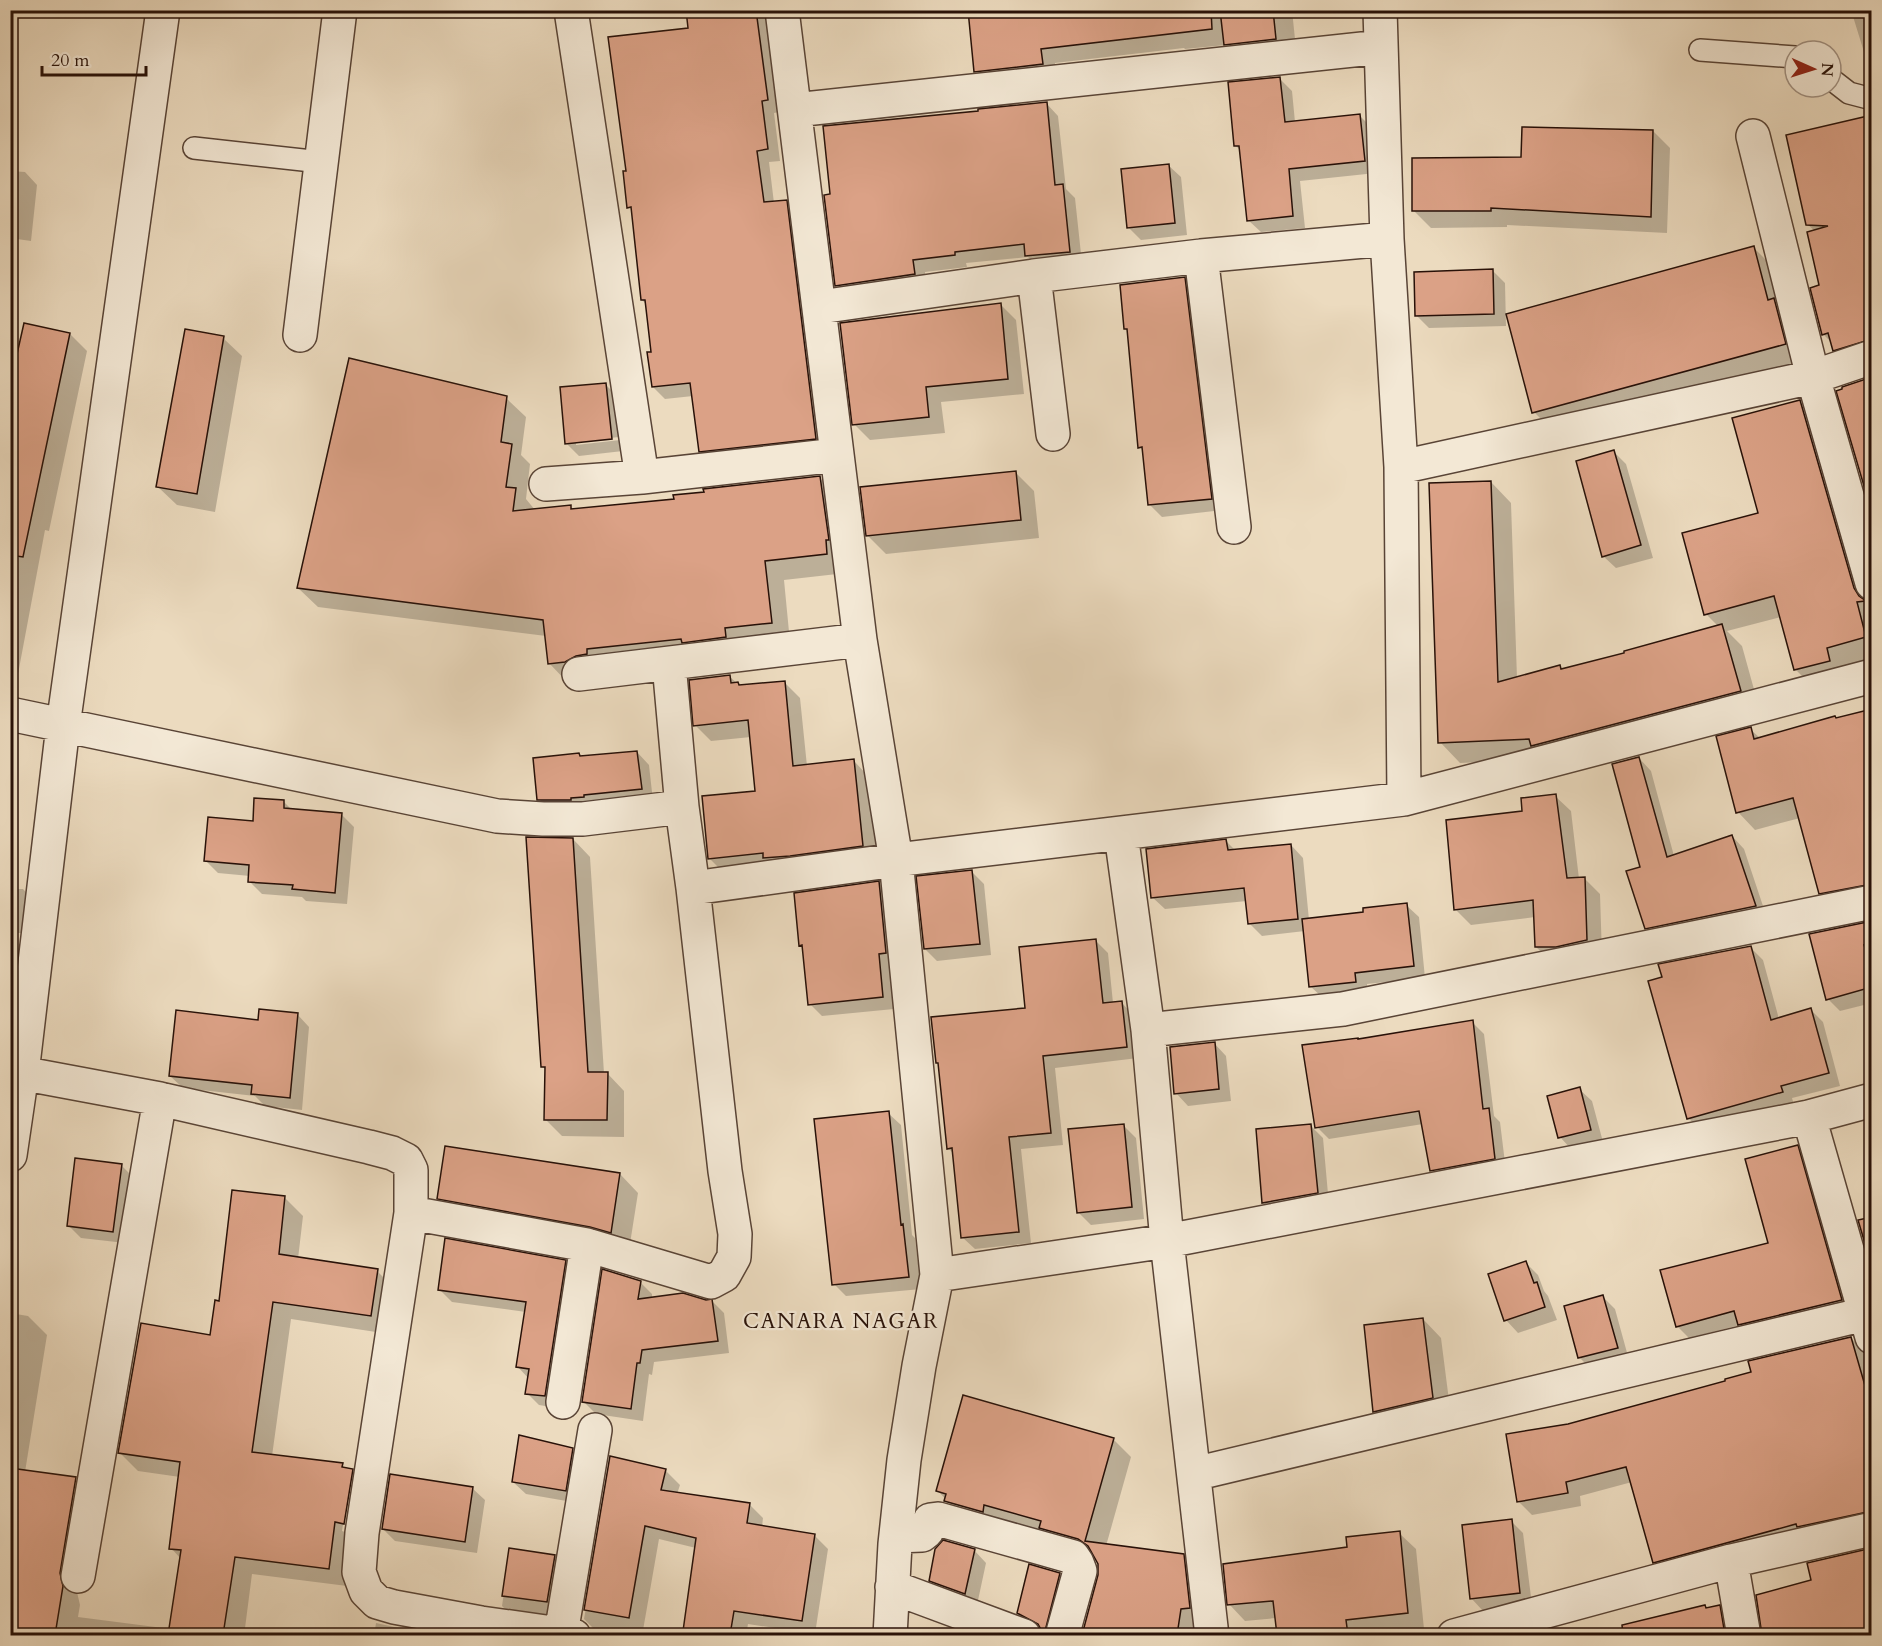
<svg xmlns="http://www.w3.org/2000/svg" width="1882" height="1646" viewBox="0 0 1882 1646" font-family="Cardo,serif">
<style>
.shadow{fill:#0003;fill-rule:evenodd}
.building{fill:#dba186;stroke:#281108;stroke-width:1.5}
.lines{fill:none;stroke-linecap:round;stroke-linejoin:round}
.service-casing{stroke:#594436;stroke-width:24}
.minor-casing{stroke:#594436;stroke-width:36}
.service{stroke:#f3e8d5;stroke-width:21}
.minor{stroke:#f3e8d5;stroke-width:33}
.labels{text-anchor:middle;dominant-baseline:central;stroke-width:4.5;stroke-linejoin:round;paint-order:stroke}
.neighbourhood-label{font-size:21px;letter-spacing:1.5px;fill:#281108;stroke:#f3e8d5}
</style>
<rect width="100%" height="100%" fill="#ecdbbf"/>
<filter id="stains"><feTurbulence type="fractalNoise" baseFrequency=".00333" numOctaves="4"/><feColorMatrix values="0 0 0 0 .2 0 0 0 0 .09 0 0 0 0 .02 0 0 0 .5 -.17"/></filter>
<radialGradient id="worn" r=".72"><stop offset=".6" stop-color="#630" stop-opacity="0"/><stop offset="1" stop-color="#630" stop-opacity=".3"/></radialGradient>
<path class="shadow" d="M688,10H766L779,112L774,113L780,161L769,162L774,203L786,201L798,214L827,450L712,463L700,451L693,396L665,399L653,387V353L647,305L642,300L633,211L629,207L628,172L690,29Z
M969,10H1292L1295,39L1288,40L1290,53L1240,59L1226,45L1185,49L1184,48L1055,63L1056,78L990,85L976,71Z
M1851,10H1872V78Z
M1279,78L1292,91L1295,122L1359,115L1372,128L1376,173L1300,181L1305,228L1261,232L1248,220L1241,151L1236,146Z
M1046,103L1058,116L1066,189L1075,198L1082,263L1039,268L1028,257L966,263L967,267L925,272L926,286L849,297L836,285L980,112Z
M1872,117V362L1852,368L1834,350L1832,343L1823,334L1821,286L1815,231L1807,224Z
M1653,131L1670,148L1667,233L1507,225V227L1431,228L1414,211L1522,159Z
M1168,165L1181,177L1187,235L1141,240L1129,228Z
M10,171L25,172L37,185L31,241L10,238Z
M1754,248L1778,272L1809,369L1558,436L1534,412Z
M1493,271L1505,283L1506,326L1429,328L1417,316Z
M1184,278L1196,291L1223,510L1162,517L1150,505L1144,452L1140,447L1128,331L1126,329Z
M1000,304L1016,320L1024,394L941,402L945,433L870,440L854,424Z
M70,334L87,351L49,531L45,530L15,690L10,689V392Z
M223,338L242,356L215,512L177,505L158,487Z
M605,384L618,397L623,451L579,456L567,444ZM619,437L620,440L576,445V442Z
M506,398L526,417L521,455L530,464L526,499L535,510L570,506L574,510L675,500L819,477L838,497L846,573L784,580L790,642L568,683L549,663L546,636L318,607L298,588Z
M1800,402L1818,420L1869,603H1872V658L1843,666L1847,678L1813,687L1795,669L1781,617L1727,631L1742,646L1760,711L1546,759L1460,763L1440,742L1491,482L1511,503L1517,678L1559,667L1563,670L1626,654L1718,626L1706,614L1760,514Z
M1614,452L1626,464L1653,558L1616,568L1603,556Z
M1015,472L1034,491L1039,538L886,554L867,535Z
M729,676L741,687L784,682L800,698L807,766L854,761L869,777L878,861L725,874L709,858L756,792L751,737L711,741L695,725Z
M1750,729L1760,738L1872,884L1860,887L1865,905L1838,911L1820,893L1800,818L1755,830L1738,812Z
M637,752L649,765L653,801L551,812L539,799L579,755L582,758Z
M1639,758L1651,771L1674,856L1732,836L1744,849L1767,918L1659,940L1647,928L1641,868Z
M1555,796L1571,811L1579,879H1585L1600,894L1602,956L1552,962L1536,947L1535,917L1471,925L1456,910L1524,812Z
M284,802L292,810L342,815L354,827L347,904L306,901L302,897L262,894L250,882V876L218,873L206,861L254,822Z
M573,839L590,857L604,1073H607L624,1091V1137L562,1136L545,1119L546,1070L542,1066Z
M1226,841L1236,851L1291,845L1303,858L1309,920L1365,913L1406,905L1419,917L1425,978L1367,984L1368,994L1323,998L1310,986L1305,931L1262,936L1250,924L1247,901L1165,909L1152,897Z
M972,872L984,884L991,955L937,961L925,949Z
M879,883L891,895L894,1009L822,1016L810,1004L804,949L800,945Z
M10,889H23L35,902L33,933H10Z
M1811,935L1872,942V1003L1840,1011L1828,999Z
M1096,941L1108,953L1113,1003L1121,1002L1133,1015L1138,1058L1055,1068L1063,1145L1021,1149L1031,1243L975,1249L962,1237L954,1154L948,1148L1027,1009Z
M1750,947L1763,960L1779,1019L1811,1010L1823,1022L1840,1086L1792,1098L1794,1105L1701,1130L1688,1118Z
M297,1014L309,1027L302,1110L265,1106L255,1096L183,1088L170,1076L259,1022Z
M1472,1022L1484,1034L1494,1116L1500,1122L1506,1171L1443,1183L1431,1170L1423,1124L1329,1139L1317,1127L1358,1039Z
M1214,1043L1226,1056L1231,1101L1188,1106L1176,1093Z
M1579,1089L1592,1101L1603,1142L1572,1150L1560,1137Z
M888,1113L901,1125L912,1235L915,1238L921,1289L846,1296L834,1284Z
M1123,1125L1136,1138L1144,1219L1091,1225L1078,1212Z
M1311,1126L1323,1138L1329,1205L1276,1215L1264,1203L1257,1131Z
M1797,1147L1809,1159L1853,1312L1752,1337L1740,1325L1689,1338L1677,1326L1770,1244Z
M121,1165L133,1177L125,1243L81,1238L68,1225Z
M620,1174L638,1193L629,1250L457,1217L439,1198Z
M285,1198L303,1216L298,1259L377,1271L395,1289L389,1334L291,1319L272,1456L342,1465L347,1470H352L370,1489L347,1586L252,1574L244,1636H10V1313L28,1316L47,1335L25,1472L75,1479L93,1497L77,1592L80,1605L78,1617L171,1629L181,1559L171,1548L180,1477L138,1471L120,1453L212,1337L220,1302ZM350,1480H353L345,1532L342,1531Z
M565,1262L577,1274L557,1408L539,1405L527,1393L529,1379L518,1367L526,1312L452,1302L440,1290Z
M1526,1263L1538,1275L1544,1291L1548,1296L1557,1320L1518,1333L1506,1320Z
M640,1282L652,1294V1299L712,1301L724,1313L729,1353L654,1362L652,1375L649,1374L643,1421L596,1414L584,1402Z
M1603,1297L1615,1309L1629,1360L1592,1370L1580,1358Z
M1423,1319L1441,1338L1451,1416L1393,1430L1374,1411Z
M1851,1338L1865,1352L1872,1375V1527L1668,1576L1654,1562L1632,1482L1580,1496L1581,1506L1532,1515L1518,1501L1569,1425L1727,1382Z
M1113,1439L1131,1457L1106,1546L1183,1556L1201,1574L1197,1636H1083L1100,1575L1099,1564L1095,1555L964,1519L938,1491Z
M572,1449L585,1461L578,1503L526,1494L513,1482Z
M611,1458L666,1471L680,1485L677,1494L749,1504L763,1518L762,1527L814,1535L828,1549L815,1634L748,1624L746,1636H690L685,1630L696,1548L659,1539L642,1636H593V1628L584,1619Z
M472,1488L485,1500L477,1553L395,1541L383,1529Z
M1511,1521L1523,1533L1532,1605L1483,1611L1471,1598Z
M1399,1533L1416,1549L1424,1629L1369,1636H1278L1276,1618L1245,1621L1229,1604L1349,1549Z
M510,1550L555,1556L567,1568L557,1625L515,1619L502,1606Z
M974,1550L986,1563L977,1605L943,1593L930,1580Z
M1872,1550V1636H1764V1633L1813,1581Z
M1059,1574L1072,1586L1048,1636L1044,1632L1031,1625L1019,1613Z
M1719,1606L1733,1620L1736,1636H1629L1626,1626Z
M376,1623L417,1632L420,1636H374Z
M953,1631L965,1636H951Z"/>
<path class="building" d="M686,10H756L768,100L762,101L768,149L757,151L764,202L787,200L816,439L699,452L690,383L652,387L647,352H651L645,300H641L631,207L627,208L623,171H626L608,37L688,28Z
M968,10H1211L1212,29L1041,49L1043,64L974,72Z
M1220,10H1273L1276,39L1224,45Z
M1280,77L1285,122L1360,114L1365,161L1289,169L1293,216L1247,221L1239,146H1234L1228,82Z
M1047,102L1055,185L1063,184L1070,252L1025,256L1024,244L955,252V255L913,260L915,274L835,286L824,195L830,194L823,126L978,111V109Z
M1872,115V339L1833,351L1828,333L1822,335L1810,288L1819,285L1807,232L1828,226L1806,225L1786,135Z
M1522,127L1653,130L1651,217L1491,208V211H1412V158L1521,157Z
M1169,164L1175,223L1127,228L1121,169Z
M1754,246L1768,300L1774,298L1786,344L1532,413L1506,314Z
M1493,269L1494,314L1415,316L1414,272Z
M1185,277L1212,499L1148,505L1142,447L1138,448L1127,329H1124L1120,285Z
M1001,303L1008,379L926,387L929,417L852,425L840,323Z
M24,323L70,333L23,557L10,555V385Z
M185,329L224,336L197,494L156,487Z
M349,358L507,396L501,442L512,444L506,487L516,488L513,511L571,505V509L674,499L673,495L704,492L703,489L820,476L829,540H826L827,554L765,561L772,623L725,628L726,637L682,643L681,639L587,649V654L576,656L565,662L548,664L543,620L297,588Z
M1872,377V513L1836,391L1842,389V387Z
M606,383L612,439L565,444L560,387Z
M1800,400L1854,588L1859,596L1866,601L1857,602L1866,637L1827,648L1830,661L1794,670L1774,596L1704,615L1682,533L1758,513L1732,418Z
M1614,450L1641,545L1602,557L1576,461Z
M1016,471L1021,520L866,536L860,487Z
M1491,481L1498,682L1560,665L1561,669L1624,653V651L1722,624L1741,691L1531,746L1529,739L1438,743L1429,483Z
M730,675L731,683L738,682L739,685L785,681L793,766L854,759L863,846L790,856L763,858V853L708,859L702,796L755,791L748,720L693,726L689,680Z
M1872,709V884L1819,894L1793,798L1736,813L1716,736L1751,727L1754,739L1835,716L1836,718Z
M637,751L642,789L584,795V797L571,798V800H537L533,758L579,753L580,756Z
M1639,757L1667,857L1732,835L1756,906L1645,929L1626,871L1640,867L1612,764Z
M1556,794L1567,878L1585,877L1587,940L1556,947H1535L1533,900L1454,910L1446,820L1522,811L1521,798Z
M254,798L284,800V808L342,813L335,893L292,889L293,885L248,882L249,865L204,861L208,817L253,821Z
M526,837L573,838L588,1072H608L607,1120H544L545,1067H541Z
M1226,839L1228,850L1291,844L1298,919L1248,924L1244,888L1151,898L1146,849Z
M972,870L980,944L924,949L916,876Z
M879,881L886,953L879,954L883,997L808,1005L802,945L799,946L794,893Z
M1407,903L1414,966L1355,973L1356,982L1309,987L1302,919L1363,912V908Z
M1872,921V944L1864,945L1872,971V987L1826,1000L1809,934Z
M1096,939L1103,1003L1122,1001L1127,1047L1043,1056L1051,1133L1009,1137L1019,1232L961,1238L952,1148L947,1149L938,1063H936L931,1017L1025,1008L1019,947Z
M1751,946L1771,1020L1811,1008L1829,1073L1781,1086L1783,1092L1687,1119L1648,981L1662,977L1658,964Z
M259,1009L298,1013L290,1098L251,1094L252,1085L169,1076L176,1010L258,1020Z
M1473,1020L1483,1109L1489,1108L1495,1159L1430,1171L1419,1111L1315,1128L1302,1045L1358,1038V1039Z
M1215,1042L1219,1089L1174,1094L1170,1047Z
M1580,1087L1591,1130L1558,1138L1547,1096Z
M889,1111L901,1225L903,1224L909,1277L832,1285L814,1119Z
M1124,1124L1132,1207L1077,1213L1068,1129Z
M1311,1124L1318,1193L1262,1203L1256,1129Z
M1798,1145L1842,1300L1738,1325L1734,1311L1676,1327L1660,1270L1768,1243L1745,1159Z
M445,1146L620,1173L611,1233L590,1227L437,1199Z
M75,1158L122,1164L113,1232L67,1226Z
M232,1190L285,1196L279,1254L378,1269L371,1316L273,1302L252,1452L343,1463L342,1467L353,1469L344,1524L335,1522L329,1569L235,1557L223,1635H168L181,1550L169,1549L180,1462L118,1453L141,1323L210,1335L215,1300L219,1301Z
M1872,1217V1267L1858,1220Z
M445,1238L566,1260L545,1396L525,1394L529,1369L516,1367L526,1302L438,1290Z
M1526,1261L1534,1283L1537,1282L1545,1307L1504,1321L1488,1274Z
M602,1269L641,1281L638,1299L683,1293L706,1300L712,1299L718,1341L642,1350L640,1363H637L631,1409L582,1402Z
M1603,1295L1618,1348L1578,1358L1564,1306Z
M1423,1318L1433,1398L1373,1412L1364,1325Z
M1851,1337L1872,1410V1511L1797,1527L1796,1524L1653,1563L1626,1467L1566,1482L1568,1493L1517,1502L1506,1434L1568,1424L1725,1381V1379L1751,1372L1748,1361Z
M963,1395L1114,1438L1085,1541L1184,1554L1190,1608L1181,1609L1177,1635H1082L1098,1575V1564L1088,1546L1078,1539L1039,1528L1041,1521L984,1505L983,1512L944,1501L946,1494L936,1491Z
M519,1435L573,1448L566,1491L512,1482Z
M610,1456L666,1469L661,1490L750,1503L747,1523L815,1534L802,1621L734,1611L730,1635L683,1631L696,1538L645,1526L629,1618L584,1610Z
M10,1468L76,1477L60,1573L63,1586L55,1635H10Z
M390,1474L473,1487L465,1542L382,1529Z
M1512,1519L1520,1593L1470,1599L1462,1525Z
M1400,1531L1408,1613L1346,1620L1348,1635H1277L1273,1601L1227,1605L1223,1564L1347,1547L1346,1537Z
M943,1540L975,1549L965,1594L929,1581L935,1549Z
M509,1548L555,1555L547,1602L502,1596Z
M1872,1548V1630L1850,1635H1762L1756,1595L1811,1580L1807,1563Z
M1029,1564L1060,1573L1044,1635L1038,1624L1017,1613Z
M1705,1605L1706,1608L1720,1605L1725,1635H1623L1622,1625Z"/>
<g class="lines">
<g class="service-casing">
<path id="service" d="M1700,50L1795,57
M1831,79L1849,93L1872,99
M194,148L321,162"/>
</g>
<g class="minor-casing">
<path id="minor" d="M571,10L642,477
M782,10L860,640L896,860L937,1275L919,1366L904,1460L895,1544L890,1636
M1380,10L1387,239L1401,467L1404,799
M795,110L1381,47
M1753,136L1813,377L1872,583
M1201,256L1234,527
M1034,276L1053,434
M820,307L1034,276L1201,256L1387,239
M300,335L340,10
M1401,467L1813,377L1872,357
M546,484L642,477L837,455
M579,674L860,640
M10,714L497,816L543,819H583L682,807
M1121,834L1148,1030L1167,1241L1212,1636
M693,888L896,860L1404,799L1872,676
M1148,1030L1343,1009L1872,902
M10,1071L160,1099L369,1147L392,1153L406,1160L411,1170V1213L362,1533L359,1572L366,1591L377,1602L394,1607L481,1623L574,1636
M1809,1117L1872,1337
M10,1155L22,1073L63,726L163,10
M411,1213L587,1245L711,1282L724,1275L734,1257L735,1234L725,1171L693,888L682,807L669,664
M937,1275L1167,1241L1809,1117L1872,1100
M563,1402L587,1245
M1194,1474L1865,1314
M896,1536L922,1535L927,1531L930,1520L938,1519L1073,1557L1077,1563L1080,1571L1062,1636
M1731,1561L1744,1636
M78,1576L160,1099
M892,1587L1024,1636
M561,1634L595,1430
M1454,1636L1731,1561L1872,1529"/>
</g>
<use href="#service" class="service"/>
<use href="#minor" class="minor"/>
</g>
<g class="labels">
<g class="neighbourhood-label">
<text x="841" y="1321">CANARA NAGAR</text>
</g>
</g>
<rect width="1882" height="1646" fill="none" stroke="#ecdbbf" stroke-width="36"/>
<rect x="12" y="12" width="1858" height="1622" fill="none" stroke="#281108" stroke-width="3"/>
<rect x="18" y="18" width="1846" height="1610" fill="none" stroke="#281108" stroke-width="1.5"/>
<g transform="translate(1813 69) rotate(93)"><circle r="28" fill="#f3e8d5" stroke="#a29283" stroke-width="1.5"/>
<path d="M0-4.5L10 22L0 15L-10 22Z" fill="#8f2418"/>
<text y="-9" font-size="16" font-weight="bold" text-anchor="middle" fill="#281108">N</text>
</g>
<path d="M42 66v9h104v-9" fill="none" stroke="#281108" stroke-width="3"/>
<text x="51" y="66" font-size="18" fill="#281108" stroke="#f3e8d5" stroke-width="4.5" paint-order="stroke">20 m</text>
<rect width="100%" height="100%" filter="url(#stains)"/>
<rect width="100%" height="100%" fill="url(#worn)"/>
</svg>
